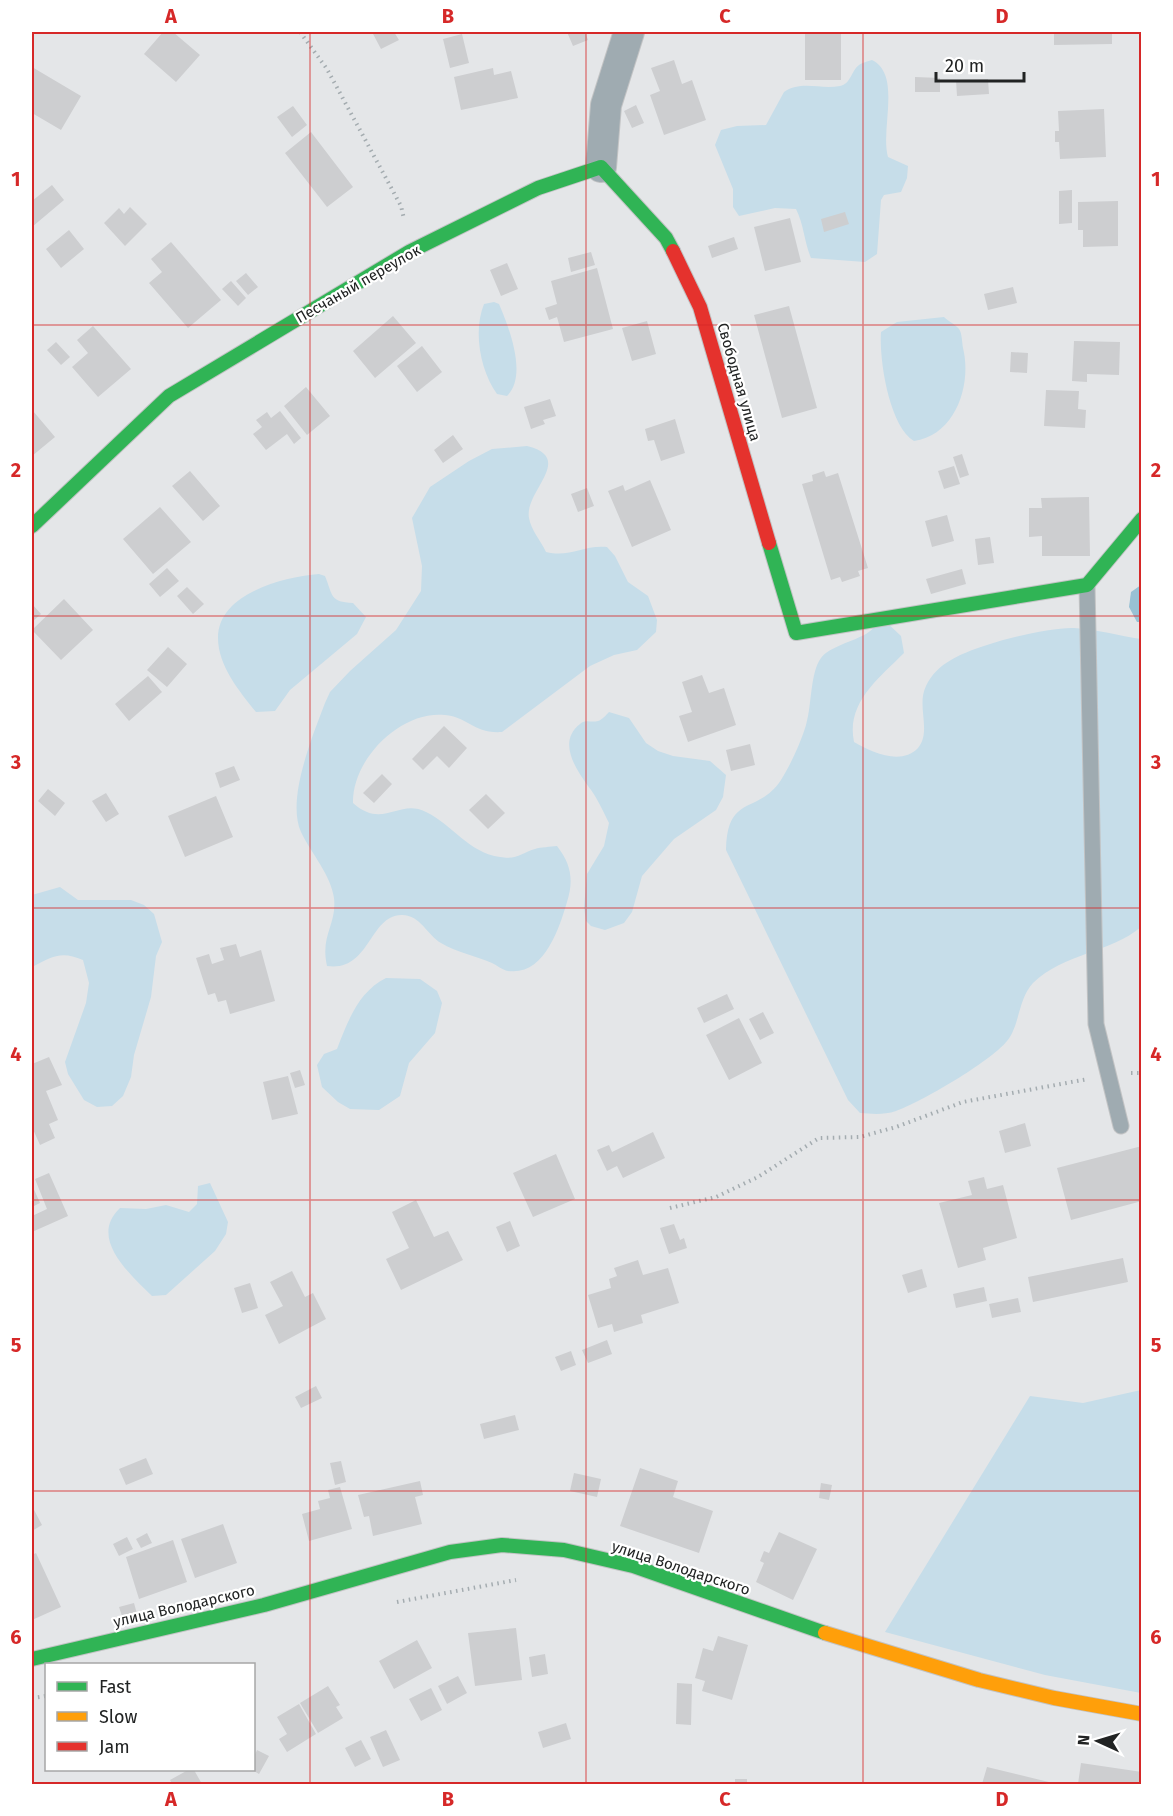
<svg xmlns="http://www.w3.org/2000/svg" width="1173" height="1816" viewBox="0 0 1173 1816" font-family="'Fira Sans',sans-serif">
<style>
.green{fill:#c6dde9}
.water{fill:#98c1d4}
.building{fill:#cdced0}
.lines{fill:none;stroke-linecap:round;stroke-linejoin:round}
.lane-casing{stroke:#c2c3c4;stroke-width:17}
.street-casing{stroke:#c2c3c4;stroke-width:32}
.fast-casing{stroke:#c2c3c4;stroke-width:16}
.slow-casing{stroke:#c2c3c4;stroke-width:16}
.jam-casing{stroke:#c2c3c4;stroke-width:16}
.path{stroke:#a4acb0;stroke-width:4;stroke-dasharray:1.5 4.5;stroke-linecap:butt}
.lane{stroke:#9fabb1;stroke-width:15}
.street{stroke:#9fabb1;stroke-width:30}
.fast{stroke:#30b455;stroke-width:14}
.slow{stroke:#ff9f0a;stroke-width:14}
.jam{stroke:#e5322d;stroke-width:14}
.grid{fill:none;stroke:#d62828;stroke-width:1.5;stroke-opacity:0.55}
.labels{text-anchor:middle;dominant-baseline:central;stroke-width:4.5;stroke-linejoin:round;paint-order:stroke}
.street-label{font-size:15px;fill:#212323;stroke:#fff}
.neatline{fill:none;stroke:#d62828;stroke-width:2}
.grid-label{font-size:20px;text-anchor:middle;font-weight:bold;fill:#d62828}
</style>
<rect width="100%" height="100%" fill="#e4e6e8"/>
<path class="green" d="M872,60C902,75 880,129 888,157L908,166L907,178L901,192L884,195L881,200L877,254L865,262L811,258C804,241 804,225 796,209L775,208L739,216L733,207V189L715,145L721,130L737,126L766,125L784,92C802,80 820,90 840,86C851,84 851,71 859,65C862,63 868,61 872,60Z
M494,302L499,304C509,327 528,376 507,396L497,394C480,370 473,331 484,304Z
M944,317C948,321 956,325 959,329C962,333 962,342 963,348C972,384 956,435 914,441C889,426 879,359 881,332L897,322Z
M527,446C576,458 524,491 529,518C531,530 541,541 546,552C570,558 582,545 607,547L615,556L628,582L648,596L657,620L656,632L637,650L614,655L590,666L502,732C474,734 468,717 445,715C401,710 352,759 353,803C383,830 399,798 426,812C453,825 469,853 500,857C518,860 521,853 535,849C541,847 550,847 557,846C571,864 574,880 567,902C559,929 544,976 508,971C502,970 497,965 492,963C476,956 456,952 441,943C427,935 420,914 401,915C369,916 370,972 327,966C320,935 337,925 334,898C331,875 311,853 301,832C286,799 313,735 325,703L330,692L350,671L396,630L421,591L422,566L412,518L430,487L469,461L492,449Z
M319,574L325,576C333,596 330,602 353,603L366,617L357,634L290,690L275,711L256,712C240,692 218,666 218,638C218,593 284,577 319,574Z
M883,619L901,636L904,653C878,679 846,703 854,742C871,752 901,766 918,748C932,731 916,706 926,686C931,675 940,666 951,660C975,645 1046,627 1074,628C1096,629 1120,636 1141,639V927C1110,953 1064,953 1033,983C1018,999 1020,1025 1007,1041C990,1062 921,1102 896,1111C884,1115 872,1114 860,1113L848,1100L726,850C727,793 758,815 781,780C791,764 801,742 806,725C812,705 810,673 821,658C829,647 854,641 866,634C872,630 878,624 883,619Z
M609,712L629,718L646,743L658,751L673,756L710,761L726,775L723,797L716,810L674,839L642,876L632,912L624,923L605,930L591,926L586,921L584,907L587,874L604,846L609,823C603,811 597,797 588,786C576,769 557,742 580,724C586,719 591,723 598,721C602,720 606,715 609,712Z
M60,887L78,900H131L144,905L154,914L162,942L156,956L151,997L134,1055L131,1077L123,1096L112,1106L97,1107L84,1100L68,1074L65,1062L86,1003L89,983L83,960C61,950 51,957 32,967V895Z
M386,978L420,979L437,991L442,1003L435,1033L409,1063L400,1096L379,1110L350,1109L338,1102L322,1087L317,1065L324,1054L337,1049C348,1021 358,992 386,978Z
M210,1183L228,1222L226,1234L215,1251L166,1295L152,1296C130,1274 88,1238 120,1208L146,1209L166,1205L189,1212L197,1204L198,1186Z
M1141,1390V1693L1045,1675L885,1632L1030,1396L1083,1403Z"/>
<path class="water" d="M1141,585V622H1137L1129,607L1131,592Z"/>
<path class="building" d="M163,32H173L200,55L176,82L144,54Z
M372,32H394L399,40L381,49Z
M567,32H585L588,40L573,46Z
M805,32H841V80H805Z
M1054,32H1112V44L1054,45Z
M462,34L469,63L450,68L443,39Z
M674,60L682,84L692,80L706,120L664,135L650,95L660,91L651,68Z
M32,67L81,96L61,130L32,113Z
M493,68L494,75L511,71L518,98L461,110L454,77Z
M915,77L940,78V92H915Z
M988,79L989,94L957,96L956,80Z
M636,105L644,123L632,128L624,111Z
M293,106L307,125L292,137L277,117Z
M1104,109L1106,157L1060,159L1059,142H1055V131H1059L1058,111Z
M311,132L353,187L327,207L285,153Z
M52,185L64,200L32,227V201Z
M1072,190V223L1059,224V191Z
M1118,201V246L1083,247V230H1078V202Z
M130,207L147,224L125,246L104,223L119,208L124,214Z
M845,212L849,224L824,232L821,219Z
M790,218L801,262L765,271L754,227Z
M69,230L84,249L61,268L46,249Z
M734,237L738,249L712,258L708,246Z
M171,242L221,300L188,328L149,283L162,272L151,259Z
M591,252L595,265L571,272L568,258Z
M507,263L518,289L501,296L490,270Z
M597,268L613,329L564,342L557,317L549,320L545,308L557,304L551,281Z
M246,273L258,287L248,295L236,281Z
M231,281L246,298L238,306L222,289Z
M1013,287L1017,303L988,310L984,294Z
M789,306L817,408L782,418L754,315Z
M393,316L416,343L375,378L353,351Z
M647,321L656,354L632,361L622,328Z
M93,326L131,369L98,397L72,367L88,353L77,340Z
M1074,341L1120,342L1119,375L1087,374V382L1072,381Z
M56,342L70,357L61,365L47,350Z
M422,346L442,372L417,392L397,366Z
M1011,352L1028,353L1027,373L1010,372Z
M306,387L330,416L307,435L284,406Z
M1046,390L1079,391L1078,409L1086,410L1085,428L1044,426Z
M550,399L556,416L543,420L545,424L531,429L524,407Z
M33,411L55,437L32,456V412Z
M280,411L301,438L294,444L287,434L266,450L253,434L262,427L256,420L267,412L271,418Z
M675,419L685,453L661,461L654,440L648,441L645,429Z
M453,435L463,449L443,463L434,450Z
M962,454L969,475L960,478L953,457Z
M954,466L960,484L944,489L938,471Z
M190,471L220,506L203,521L172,486Z
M824,471L826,477L838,473L868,568L858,571L860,576L842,582L840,577L831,580L802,484L813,481L812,475Z
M650,480L671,530L632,547L608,491L623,485L625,491Z
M587,488L594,506L578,512L571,494Z
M1089,497L1090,556H1042V536L1029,537V508H1042L1041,498Z
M160,507L191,542L153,574L123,539Z
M947,515L954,541L932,547L925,521Z
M990,537L994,563L978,565L975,539Z
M167,568L179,581L160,597L149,584Z
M962,569L966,584L931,594L926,579Z
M187,587L204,604L193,614L177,596Z
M64,599L93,630L61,660L32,630Z
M32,604L41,614L32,622Z
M168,647L187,664L167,687L147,670Z
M702,675L709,693L724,688L736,725L688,742L679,716L692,712L682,682Z
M148,676L162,692L129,721L115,704Z
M444,726L467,748L449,768L437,756L423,770L412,759Z
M750,744L755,765L731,771L726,750Z
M234,766L240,780L220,788L215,773Z
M382,774L392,784L374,803L363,793Z
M48,789L65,803L55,816L38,801Z
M106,793L119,814L106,822L92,801Z
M486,794L505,813L488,829L469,810Z
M216,796L233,837L185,857L168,816Z
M236,944L240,957L261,950L275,1001L230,1014L226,1000L218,1002L215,993L208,995L196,958L209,954L212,964L224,960L220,948Z
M727,994L734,1009L704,1023L697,1008Z
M763,1012L774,1033L760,1040L749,1019Z
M739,1018L762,1063L729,1080L706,1035Z
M49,1057L62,1085L46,1091L58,1120L49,1124L55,1138L40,1145L32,1127V1064Z
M300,1070L305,1085L295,1088L290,1073Z
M288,1076L298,1114L272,1120L263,1082Z
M1025,1123L1031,1146L1005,1153L999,1131Z
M653,1132L665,1158L623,1178L617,1166L607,1171L597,1150L609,1145L612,1152Z
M1142,1146V1201L1071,1220L1057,1168Z
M556,1154L575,1199L533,1217L513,1173Z
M49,1173L68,1216L32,1232V1216L47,1209L35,1179Z
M984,1177L987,1189L1003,1185L1017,1238L983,1248L986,1260L958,1268L939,1203L972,1195L968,1181Z
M32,1185L40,1203L32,1207Z
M416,1200L434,1237L448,1231L463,1260L401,1290L386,1259L409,1248L392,1212Z
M510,1221L520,1246L507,1252L496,1227Z
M674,1224L680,1240L684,1238L687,1248L669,1254L660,1228Z
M1123,1258L1128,1282L1033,1302L1028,1277Z
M638,1260L643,1275L668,1268L679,1303L641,1315L643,1323L614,1332L612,1324L598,1328L588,1295L611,1288L609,1279L617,1276L614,1268Z
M922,1269L927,1287L908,1293L902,1275Z
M292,1271L305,1297L313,1293L326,1319L279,1344L265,1315L283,1306L270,1282Z
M250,1283L258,1308L242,1313L234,1288Z
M984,1287L987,1301L956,1308L953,1294Z
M1018,1298L1021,1312L992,1318L989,1304Z
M607,1340L612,1354L588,1363L582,1350Z
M571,1351L576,1365L561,1371L555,1357Z
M316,1386L322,1398L301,1408L295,1397Z
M515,1415L519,1430L484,1439L480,1424Z
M146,1458L153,1474L126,1485L119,1469Z
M341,1461L346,1482L335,1485L330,1463Z
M640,1468L678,1481L673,1497L713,1511L699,1553L620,1526Z
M574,1473L601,1479L597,1497L570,1491Z
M420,1481L423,1495L415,1497L422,1524L373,1536L369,1516L364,1517L358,1495Z
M821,1483L832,1485L829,1500L819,1498Z
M340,1487L352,1529L309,1541L302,1514L320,1509L318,1501L330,1498L328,1490Z
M33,1508L42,1525L32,1531V1509Z
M223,1524L237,1563L195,1578L181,1539Z
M779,1532L817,1549L793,1600L756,1582L764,1563L760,1561L764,1551L769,1553Z
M147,1533L152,1543L141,1548L136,1539Z
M127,1537L133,1549L119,1556L113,1544Z
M173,1540L187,1582L139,1599L126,1557Z
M36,1553L61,1607L32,1620V1555Z
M134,1603L137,1614L123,1619L119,1607Z
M516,1628L522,1680L475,1686L468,1633Z
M718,1636L748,1645L732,1700L702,1691L705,1681L695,1678L703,1648L713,1651Z
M417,1640L432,1668L394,1689L379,1661Z
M545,1654L548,1674L532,1677L529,1657Z
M458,1676L467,1693L447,1704L438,1686Z
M677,1683L692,1684L691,1725L676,1724Z
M328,1686L340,1705L336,1707L343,1718L318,1733L300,1703Z
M431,1688L442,1710L421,1721L409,1699Z
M299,1704L316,1734L287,1752L279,1739L287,1734L277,1717Z
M566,1723L571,1739L543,1748L538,1732Z
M386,1730L400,1760L383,1767L370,1737Z
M361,1740L371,1759L355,1767L345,1748Z
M257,1750L269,1756L259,1774L254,1771V1757Z
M1081,1763L1142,1772V1784H1078Z
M987,1767L1057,1784H982Z
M188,1770H194L202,1784H172L170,1780Z
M735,1779H747V1784H735Z"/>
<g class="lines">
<g class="lane-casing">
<path id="lane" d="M1087,585L1096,1024L1121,1126"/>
</g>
<g class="street-casing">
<path id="street" d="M601,167L606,105L629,32"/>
</g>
<g class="fast-casing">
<path id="fast" d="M32,526L169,396L409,252L538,188L601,167L666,238L673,251
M769,543L796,633L1087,585L1142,519
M32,1659L264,1605L450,1552L502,1545L564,1550L633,1566L825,1633"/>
</g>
<g class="slow-casing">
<path id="slow" d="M825,1633L979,1680L1054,1698L1142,1714"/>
</g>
<g class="jam-casing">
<path id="jam" d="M673,251L700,307L769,543"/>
</g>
<path class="path" d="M300,32L327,69L401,206L404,219
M1131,1073H1142
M670,1208L716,1197L758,1177L819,1138L860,1137L896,1127L963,1102L1088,1079
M397,1602L516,1580
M32,1698L46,1696"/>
<use href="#lane" class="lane"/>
<use href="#street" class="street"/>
<use href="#fast" class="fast"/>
<use href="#slow" class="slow"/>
<use href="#jam" class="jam"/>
</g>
<path class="grid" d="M310,32V1784M586,32V1784M863,32V1784M32,325H1142M32,616H1142M32,908H1142M32,1200H1142M32,1491H1142"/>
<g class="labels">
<g class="street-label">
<text transform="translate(358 284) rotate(-30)">Песчаный переулок</text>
<text transform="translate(739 382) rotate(74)">Свободная улица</text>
<text transform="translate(681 1568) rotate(18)">улица Володарского</text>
<text transform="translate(184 1606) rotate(-13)">улица Володарского</text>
</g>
</g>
<rect width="1173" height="1816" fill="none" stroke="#ffffff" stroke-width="66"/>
<rect x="45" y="1663" width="210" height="108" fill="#ffffff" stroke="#a6a7a7" stroke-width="1.5"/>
<rect x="57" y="1682" width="30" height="9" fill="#30b455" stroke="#a6a7a7" stroke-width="1.5"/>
<text x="99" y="1693" font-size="18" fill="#212323">Fast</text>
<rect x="57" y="1712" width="30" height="9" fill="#ff9f0a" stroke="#a6a7a7" stroke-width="1.5"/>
<text x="99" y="1723" font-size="18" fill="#212323">Slow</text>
<rect x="57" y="1742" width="30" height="9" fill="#e5322d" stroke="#a6a7a7" stroke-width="1.5"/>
<text x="99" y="1753" font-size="18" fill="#212323">Jam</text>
<g transform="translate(1098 1741) rotate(274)" stroke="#ffffff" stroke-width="4.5" paint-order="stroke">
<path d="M0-4.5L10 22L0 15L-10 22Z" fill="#212323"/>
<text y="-9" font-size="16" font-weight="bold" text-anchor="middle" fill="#212323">N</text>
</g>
<path d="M936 72v9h88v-9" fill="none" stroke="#212323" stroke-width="3"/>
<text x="945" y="72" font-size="18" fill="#212323" stroke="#ffffff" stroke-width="4.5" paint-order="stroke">20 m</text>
<rect x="33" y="33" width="1107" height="1750" class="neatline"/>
<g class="grid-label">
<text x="171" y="23">A</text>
<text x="448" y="23">B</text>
<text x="725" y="23">C</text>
<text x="1002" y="23">D</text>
<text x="16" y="186">1</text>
<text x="1156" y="186">1</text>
<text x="16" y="477">2</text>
<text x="1156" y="477">2</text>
<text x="16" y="769">3</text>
<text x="1156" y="769">3</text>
<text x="16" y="1061">4</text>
<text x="1156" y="1061">4</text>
<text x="16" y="1352">5</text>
<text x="1156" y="1352">5</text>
<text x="16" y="1644">6</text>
<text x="1156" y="1644">6</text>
<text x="171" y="1806">A</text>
<text x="448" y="1806">B</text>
<text x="725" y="1806">C</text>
<text x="1002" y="1806">D</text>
</g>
</svg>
